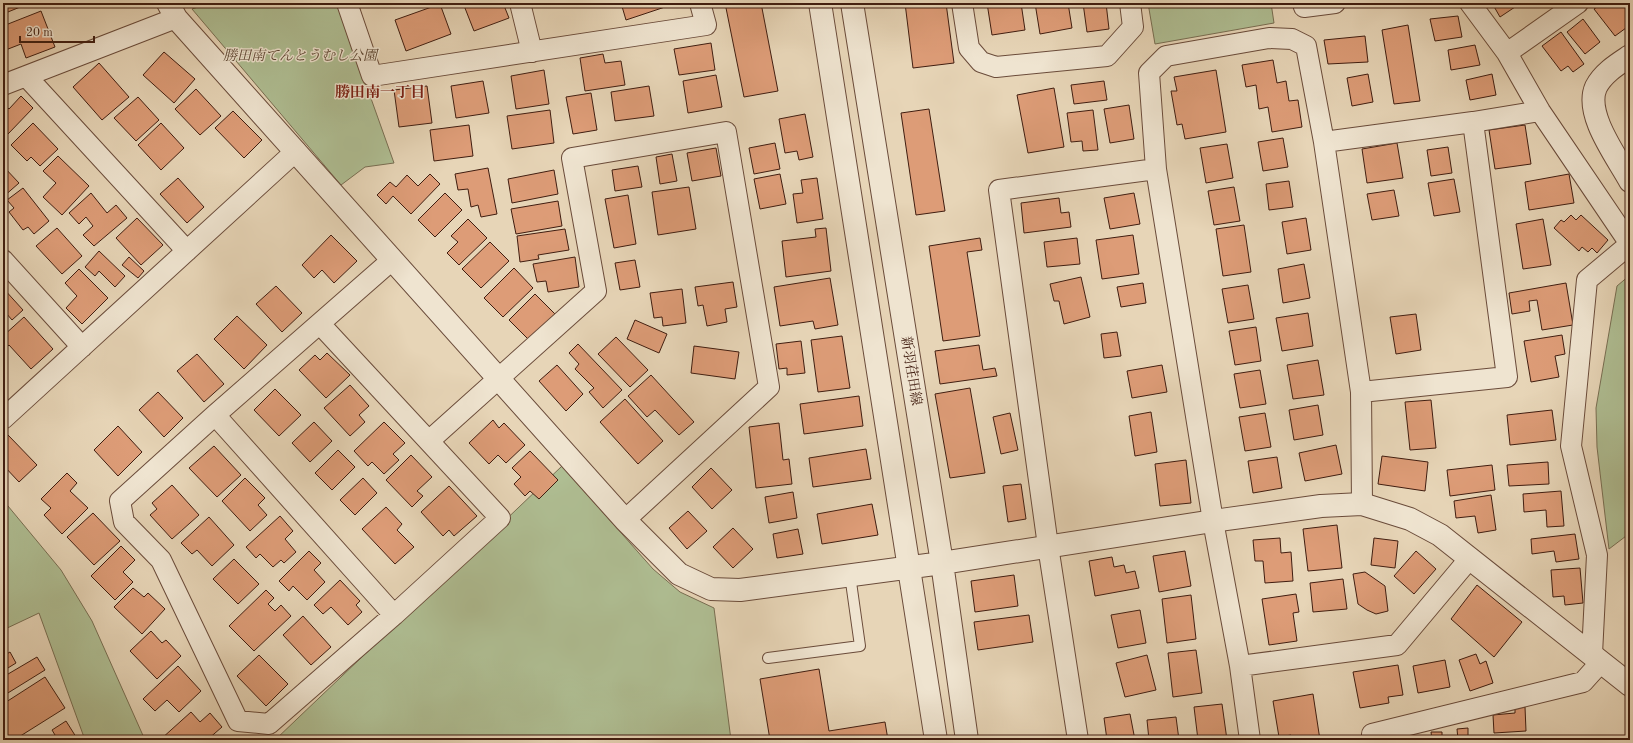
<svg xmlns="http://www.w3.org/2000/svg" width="1633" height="743" viewBox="0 0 1633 743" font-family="'Old Standard TT','Noto Serif JP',serif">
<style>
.green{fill:#afbe93;stroke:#786e52}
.building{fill:#dd9c77;stroke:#401d10}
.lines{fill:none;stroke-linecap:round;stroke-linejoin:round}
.service-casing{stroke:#6a4b3a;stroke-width:12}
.minor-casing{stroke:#6a4b3a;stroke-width:22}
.tertiary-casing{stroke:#6a4b3a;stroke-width:24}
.service{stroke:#efe4d0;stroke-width:10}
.minor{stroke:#efe4d0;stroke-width:20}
.tertiary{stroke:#efe4d0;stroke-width:22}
.labels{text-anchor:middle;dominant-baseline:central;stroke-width:3;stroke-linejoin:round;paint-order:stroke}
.park-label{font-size:14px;font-style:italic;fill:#5c4531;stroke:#efe4d0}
.street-label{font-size:14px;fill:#401d10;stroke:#efe4d0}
.neighbourhood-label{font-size:15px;font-weight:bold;fill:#7a1f14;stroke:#efe4d0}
</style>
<rect width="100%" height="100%" fill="#e7d5b7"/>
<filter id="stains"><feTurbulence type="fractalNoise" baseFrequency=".005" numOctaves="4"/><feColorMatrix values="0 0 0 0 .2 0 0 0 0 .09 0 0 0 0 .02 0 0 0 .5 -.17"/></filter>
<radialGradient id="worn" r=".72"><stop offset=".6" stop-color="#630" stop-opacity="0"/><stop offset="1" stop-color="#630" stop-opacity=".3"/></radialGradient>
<path class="green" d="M210,3H337L394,163L365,167L341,185L192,9Z
M1148,3H1271L1274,23L1155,44Z
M1630,275V533L1609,549L1597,447L1596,408L1617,286Z
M562,466L653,569L680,592L714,608L731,740H275Z
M3,500L61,570L92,621L145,740H85L39,613L3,630Z"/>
<path class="building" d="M3,3H30L3,14Z
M463,3H503L509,18L474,31Z
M621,3H671V5L626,20Z
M725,3H761L778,91L744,97Z
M905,3H946L954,63L913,68Z
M987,3H1021L1025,30L992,35Z
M1035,3H1068L1072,28L1040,34Z
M1083,3H1106L1109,29L1087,32Z
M1492,3H1512L1515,7L1500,17Z
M1603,3H1630V25L1615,36L1594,9Z
M440,4L451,34L406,51L395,20Z
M41,11L55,47L26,58L21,44L3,51V26Z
M1458,16L1462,37L1435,41L1430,19Z
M1583,19L1600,42L1585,54L1567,32Z
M1408,25L1420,101L1394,104L1382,30Z
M1561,32L1584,64L1573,72L1568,66L1561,71L1542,46Z
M1365,36L1368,62L1328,64L1324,40Z
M711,43L715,70L679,75L674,49Z
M1475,45L1480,65L1451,70L1448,50Z
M164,52L195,79L174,103L143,75Z
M603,54L605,63L621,61L625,85L585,91L580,58Z
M1273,60L1277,83L1286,81L1289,101L1298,100L1302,127L1272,132L1268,107L1259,109L1256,85L1246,87L1242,65Z
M99,63L129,97L102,120L73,87Z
M544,70L549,104L516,109L511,76Z
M1216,70L1226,132L1185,139L1182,124L1177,125L1171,91H1177L1174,77Z
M1368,74L1373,102L1352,106L1347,78Z
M1492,74L1496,95L1470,100L1466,80Z
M716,75L722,107L688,113L683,81Z
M483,81L489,113L456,118L451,86Z
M1104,81L1107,100L1074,104L1071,85Z
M427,86L432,123L399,127L394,90Z
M649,86L654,116L615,121L611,92Z
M1054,88L1064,147L1028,153L1017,95Z
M196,89L221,116L200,135L175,109Z
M591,93L597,130L573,134L566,97Z
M21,96L33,108L8,134L3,130V103L9,109Z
M138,97L159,120L136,141L114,118Z
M1129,105L1134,139L1110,143L1104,109Z
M929,109L945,211L916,215L901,113Z
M550,110L554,143L512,149L507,116Z
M1093,110L1098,150L1083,151L1082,141L1071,142L1067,113Z
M233,111L262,140L244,158L215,128Z
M805,114L813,157L799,160L797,151L785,153L779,119Z
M33,123L58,149L40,166L31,157L27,161L11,145Z
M161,123L184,148L161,170L138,145Z
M469,125L473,156L434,161L430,130Z
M1525,125L1531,164L1495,169L1489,130Z
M1283,138L1288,167L1263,171L1258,142Z
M775,143L780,169L754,174L749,148Z
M1397,143L1403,178L1367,183L1362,149Z
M1227,144L1233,178L1206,183L1200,148Z
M1448,147L1452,173L1431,176L1427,150Z
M716,148L721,176L692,181L687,153Z
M672,154L677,181L660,184L656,157Z
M58,156L89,186L62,215L43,197L56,183L43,171Z
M3,166L19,183L3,197Z
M638,166L642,187L615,191L612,170Z
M488,168L497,214L481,217L478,205L471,207L468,189L458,190L455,174Z
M554,170L558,194L512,203L508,179Z
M430,174L440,184L411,214L393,196L386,204L377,195L390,182L396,187L407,175L418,186Z
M780,174L786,204L760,209L754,179Z
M1569,174L1574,203L1529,210L1525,182Z
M178,178L204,207L187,223L160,194Z
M817,178L823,219L797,223L793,194L803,193L801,180Z
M1454,179L1460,212L1434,216L1428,183Z
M1289,181L1293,207L1269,210L1266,184Z
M689,187L696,229L658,235L652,192Z
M1234,187L1240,221L1214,225L1208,191Z
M23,188L49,221L34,234L28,227L23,230L9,212L14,208L7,200Z
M1394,190L1399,216L1372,220L1367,194Z
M91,193L107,213L116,205L127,218L94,246L83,235L93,226L86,217L79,224L69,213Z
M445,193L462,210L435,237L418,220Z
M1134,193L1140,224L1110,229L1104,198Z
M628,195L636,244L614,248L605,199Z
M1059,198L1061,213L1069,212L1071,227L1024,233L1021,203Z
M558,201L562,226L516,234L511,209Z
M1571,215L1576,220L1581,215L1608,240L1597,253L1592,248L1588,252L1582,247L1579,251L1554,228L1561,220L1564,222Z
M137,218L163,245L141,265L116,238Z
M1306,218L1311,250L1287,254L1282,222Z
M468,219L487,238L459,265L447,253L458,242L451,236Z
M1543,219L1551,265L1523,269L1516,224Z
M1244,225L1251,272L1223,276L1216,229Z
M57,228L82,256L62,274L36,246Z
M826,228L831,271L786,277L782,241L816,237L815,229Z
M565,229L569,250L538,255L539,259L520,262L517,236Z
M331,235L357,261L334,283L322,270L314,278L302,265Z
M1133,235L1139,274L1102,279L1096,240Z
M980,238L982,250L967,252L980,336L943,341L929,246Z
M1077,238L1080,264L1047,267L1044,242Z
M490,242L509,261L481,288L462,269Z
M99,251L125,276L115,287L99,271L95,276L85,267Z
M129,257L144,271L138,278L122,265Z
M575,257L579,287L548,292L546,281L537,282L533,264Z
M635,260L640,287L620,290L615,263Z
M1304,264L1310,298L1283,303L1278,269Z
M514,268L533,288L503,317L484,298Z
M79,269L108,298L82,324L66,308L77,296L65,283Z
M1081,277L1090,317L1064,324L1059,301H1054L1050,284Z
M830,278L838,325L815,329L813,321L780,326L774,287Z
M733,282L737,307L725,309L727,322L707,326L703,305L698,306L695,287Z
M1143,283L1146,303L1121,307L1117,287Z
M1566,283L1573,325L1542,330L1537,300L1529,301L1530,311L1512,314L1509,293Z
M1248,285L1254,319L1228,323L1222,289Z
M276,286L302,313L282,332L256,304Z
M3,288L23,310L12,320L6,313L3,316Z
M682,289L686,323L663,326L662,317L654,318L650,293Z
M535,294L555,314L529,340L509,320Z
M1308,313L1313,346L1282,351L1276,318Z
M1416,314L1421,350L1396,354L1390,317Z
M237,316L267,345L244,369L214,339Z
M24,317L53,349L31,369L9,345L3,351V336Z
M635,320L667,334L659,353L627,339Z
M1256,327L1261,361L1235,365L1229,331Z
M1117,332L1121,356L1104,358L1101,334Z
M1562,335L1565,354L1555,356L1559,377L1531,382L1524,341Z
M842,336L850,388L818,392L811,340Z
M616,337L648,370L630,387L598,354Z
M801,341L805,373L787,375V368L779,369L776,344Z
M578,344L622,390L603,408L589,392L594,388L575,369L579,364L569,353Z
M979,345L983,370L995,368L997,376L940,384L935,351Z
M694,346L739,352L735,379L691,373Z
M327,353L350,375L326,398L299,370L315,355L320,360Z
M197,354L224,384L204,402L177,371Z
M1318,360L1324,395L1293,399L1287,365Z
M557,365L583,394L566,411L539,381Z
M1162,365L1167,392L1132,398L1127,371Z
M1260,370L1266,404L1240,408L1234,374Z
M651,375L694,422L679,435L655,410L647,417L628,396Z
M350,385L369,406L359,415L365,422L350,436L324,408Z
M970,388L985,473L950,478L935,394Z
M275,389L301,415L279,436L254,410Z
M158,392L183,418L164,437L139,410Z
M859,396L863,426L804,434L800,404Z
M625,399L663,441L638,464L600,422Z
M1431,400L1436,448L1410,450L1405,402Z
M1318,405L1323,435L1294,440L1289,410Z
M1552,410L1556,440L1510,445L1507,415Z
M1151,412L1157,452L1135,456L1129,416Z
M1010,413L1018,450L1001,454L993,417Z
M1265,413L1271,447L1245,451L1239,417Z
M493,420L499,428L504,423L525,445L506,463L498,455L489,464L469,443Z
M314,422L332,441L310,462L292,443Z
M384,422L405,443L393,454L399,460L384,474L372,462L368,466L354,451Z
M779,423L783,460L789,459L792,484L756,488L749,427Z
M118,426L142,452L118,476L94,450Z
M8,435L37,465L19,482L3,465V439Z
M1336,445L1342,474L1305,481L1299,453Z
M214,446L241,475L217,497L189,468Z
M866,449L871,479L813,487L809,458Z
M338,450L355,467L332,490L315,473Z
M530,451L558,480L539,499L530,491L525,496L514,484L521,477L512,468Z
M411,455L432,477L417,491L423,496L412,507L386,480Z
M1382,456L1428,462L1425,491L1378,484Z
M1277,457L1282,488L1253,493L1248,461Z
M1186,460L1191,503L1160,506L1155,464Z
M1548,462L1549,484L1509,486L1507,465Z
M1492,465L1495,490L1450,496L1447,470Z
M711,468L732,490L712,509L692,487Z
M67,473L77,483L70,491L88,508L62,534L44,515L51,508L41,499Z
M245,478L265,498L258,505L267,515L250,531L222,501Z
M363,478L377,493L355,515L340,500Z
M1021,484L1026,519L1008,522L1003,486Z
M172,485L199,515L172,539L150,515L157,509L152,503Z
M449,486L477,516L454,536L449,530L443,536L421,512Z
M1561,491L1564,526L1547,527L1546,510L1524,512L1523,494Z
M793,492L797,518L769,523L765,497Z
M1491,495L1496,530L1478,533L1475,516L1456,518L1454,501Z
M872,504L878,535L822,544L817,514Z
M386,507L402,524L397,530L414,547L395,564L362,529Z
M688,511L707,531L687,549L669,528Z
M93,513L120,541L94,565L67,537Z
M280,516L293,531L285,539L296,552L284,563L281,560L273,567L260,554L256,558L246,547Z
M209,517L234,545L212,566L197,550L192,554L181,543Z
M1337,525L1342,568L1308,571L1303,529Z
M733,528L753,549L733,568L713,547Z
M798,529L803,554L777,558L773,534Z
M1575,534L1579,559L1556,562L1554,551L1532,554L1531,539Z
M1280,538L1281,553L1291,552L1293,581L1265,583L1263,561H1255L1253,540Z
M1374,538L1398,541L1395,568L1371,565Z
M121,546L135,560L123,572L133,582L115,600L91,576Z
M309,551L321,563L314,570L325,582L307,600L293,586L289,591L279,581Z
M1185,551L1191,586L1159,592L1153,556Z
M1416,551L1436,569L1414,594L1394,576Z
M1112,557L1114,567L1124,565L1126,573L1135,571L1139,588L1095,596L1089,561Z
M234,559L259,584L238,604L213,579Z
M1580,568L1583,603L1565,605L1564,596L1553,597L1551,570Z
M1365,572L1385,586L1388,611L1376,614L1367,610L1358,604L1353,574Z
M1014,575L1018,606L975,612L971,581Z
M1343,579L1347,609L1313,612L1310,583Z
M340,580L360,601L356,605L362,612L348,625L331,607L323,614L314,605Z
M1477,585L1522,622L1494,657L1451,619Z
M133,588L144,597L148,593L165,609L142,634L114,607Z
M266,590L274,598L268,604L275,611L281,605L291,616L254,651L229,626Z
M1296,594L1299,612L1293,613L1297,641L1269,645L1262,599Z
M1191,595L1196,639L1167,643L1162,599Z
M1140,610L1146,643L1118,648L1111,615Z
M1029,615L1033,642L978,650L974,622Z
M303,616L331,647L311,665L283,635Z
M151,631L162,643L166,640L181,656L157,679L130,651Z
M1196,650L1202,693L1173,697L1168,653Z
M10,652L16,663L3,671V656Z
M1476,654L1480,664L1486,661L1493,683L1470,691L1459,660Z
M259,655L288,684L266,706L237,676Z
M1147,655L1156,690L1125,697L1116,663Z
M37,657L45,670L3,696V677Z
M1445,660L1450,687L1418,693L1413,666Z
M1398,665L1403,695L1388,697L1389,703L1360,708L1353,672Z
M178,666L201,691L179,712L167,700L155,711L143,699Z
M819,669L829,731L885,722L888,740H770L760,679Z
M45,677L65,708L14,740H3V704Z
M1313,694L1320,740H1292L1291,735L1279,737L1273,701Z
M1222,704L1227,740H1198L1194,707Z
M1515,707H1525L1526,731L1494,733L1493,715L1515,713Z
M191,712L200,722L210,713L222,727L207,740H161V739Z
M1130,714L1135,740H1107L1104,718Z
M1176,717L1179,740H1149L1147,720Z
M66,721L78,740H58L52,730Z
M1468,728V740H1458L1457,729Z
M1431,732H1442V740H1432Z"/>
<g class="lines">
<g class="service-casing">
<path id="service" d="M768,658L860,646L850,575"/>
</g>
<g class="minor-casing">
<path id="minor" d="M347,3L372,76L706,25L700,3
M520,3L532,52
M962,3L969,48L981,62L996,67L1107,56L1133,27L1130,3
M1303,3L1304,7L1335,3
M1470,3L1507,53L1540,111L1630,244L1587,280L1571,446L1597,555L1592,654
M1507,53L1578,3
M26,76L187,251
M3,85L176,18
M1473,122L1540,111
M1324,142L1473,122L1507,377L1361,392
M3,260L82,347
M320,324L500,518L394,615L269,724L238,721L161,560L124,522L120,501L215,415L392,260
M215,415L394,615
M3,419L296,151
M430,440L596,291L572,158L726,132L769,387L625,520
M1240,666L1397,645L1470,558
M1078,740L1048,546L999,190L1156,169
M1250,740L1240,666L1213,521L1156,169L1149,73L1166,56L1269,38L1292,39L1306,46L1324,142L1361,392L1362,504
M1372,740V734L1583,682L1601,662"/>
</g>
<g class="tertiary-casing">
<path id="tertiary" d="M168,3L176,18L625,520L679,574L711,589L740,590L942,563L1213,521L1321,506L1362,504L1410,519L1440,535L1630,685
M820,3L936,740
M852,3L942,563L967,740
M1630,56C1618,64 1603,73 1596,87C1584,114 1617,157 1630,181"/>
</g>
<use href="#service" class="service"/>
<use href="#minor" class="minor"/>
<use href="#tertiary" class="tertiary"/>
</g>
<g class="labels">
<g class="park-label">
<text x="300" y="56">勝田南てんとうむし公園</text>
</g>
<g class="street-label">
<text transform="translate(911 371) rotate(81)">新羽荏田線</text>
</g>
<g class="neighbourhood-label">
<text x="380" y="93">勝田南一丁目</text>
</g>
</g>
<rect width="1633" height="743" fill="none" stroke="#e7d5b7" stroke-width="16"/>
<rect x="4" y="4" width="1625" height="735" fill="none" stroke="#401d10" stroke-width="2"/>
<rect x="8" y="8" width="1617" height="727" fill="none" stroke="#401d10"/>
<path d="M20 36v6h74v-6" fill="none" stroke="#401d10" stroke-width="2"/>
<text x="26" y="36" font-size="12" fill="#401d10" stroke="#efe4d0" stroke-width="3" paint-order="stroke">20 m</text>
<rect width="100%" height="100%" filter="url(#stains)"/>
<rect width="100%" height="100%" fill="url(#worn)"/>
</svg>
